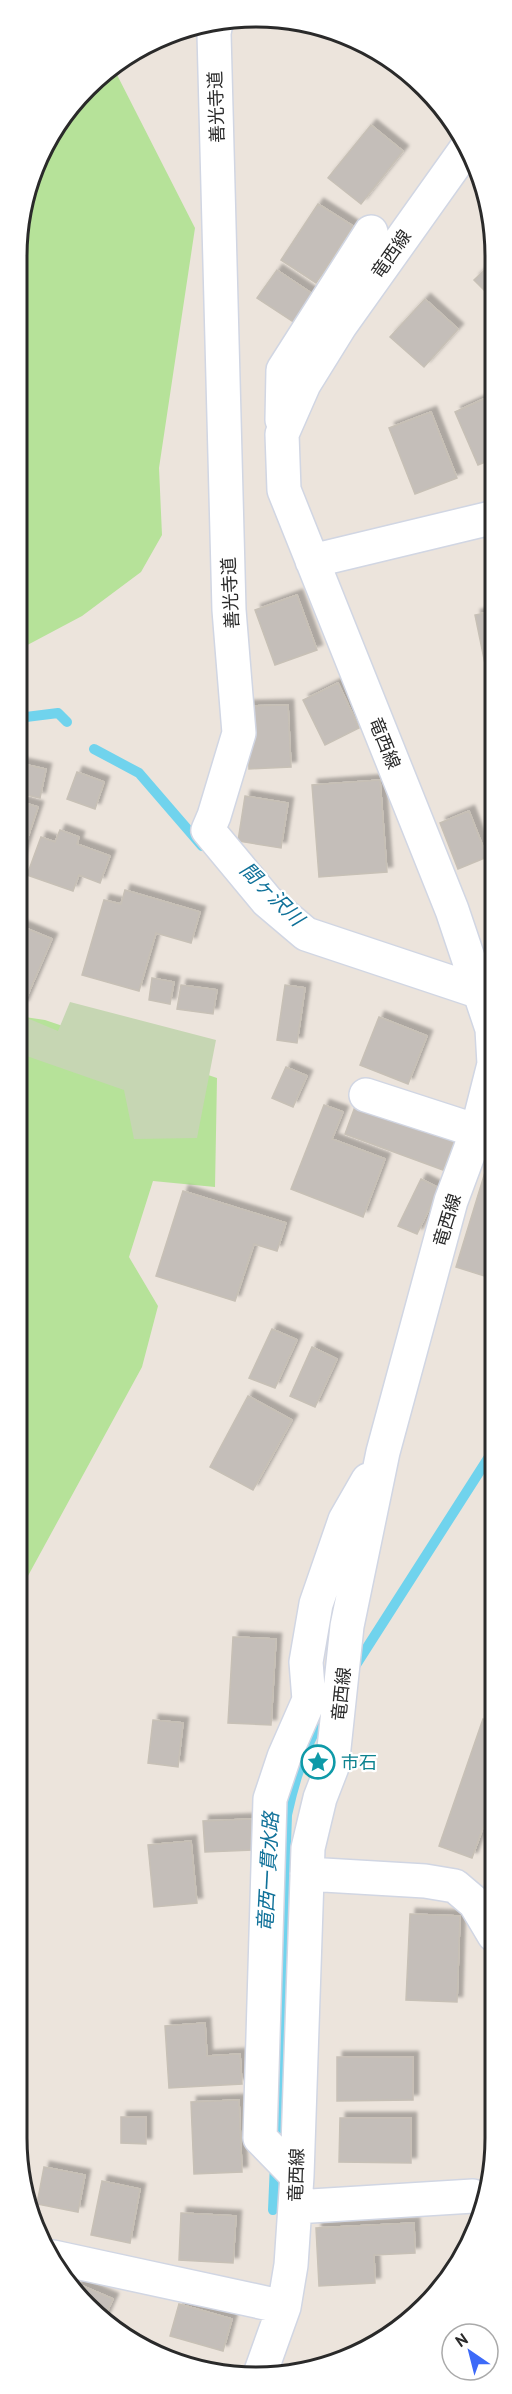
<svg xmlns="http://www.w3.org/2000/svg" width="512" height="2394" viewBox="0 0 512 2394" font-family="'PT Sans','Noto Sans JP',sans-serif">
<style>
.green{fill:#b6e299}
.cemetery{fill:#c6d6b3}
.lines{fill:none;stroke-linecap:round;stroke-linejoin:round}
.stream{stroke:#70d3ed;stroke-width:10}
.building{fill:#c4beb9;stroke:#c7c0b6;stroke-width:1.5;filter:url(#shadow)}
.minor-casing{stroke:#d1d6e3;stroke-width:36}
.minor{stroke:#fff;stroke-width:33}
.labels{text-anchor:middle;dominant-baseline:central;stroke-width:4.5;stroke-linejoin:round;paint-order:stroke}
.street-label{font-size:18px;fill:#2a2a2a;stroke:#fff}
.culture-label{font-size:18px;fill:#0d838f;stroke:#fff;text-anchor:start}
.water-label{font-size:20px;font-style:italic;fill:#0f7199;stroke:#fff}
.rim{fill:none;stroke:#2a2a2a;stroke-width:3}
</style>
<defs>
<filter id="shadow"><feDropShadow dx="5.5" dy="-5.5" stdDeviation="1.5" flood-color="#0004"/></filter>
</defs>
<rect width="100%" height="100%" fill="#ece4dc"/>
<path class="green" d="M112,65L195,228L159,468L162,535L141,572L82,616L18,650L19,225L48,137Z
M18,1016L45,1020L217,1078L215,1187L153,1181L129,1257L158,1306L142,1367L17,1596Z"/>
<path class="cemetery" d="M70,1002L216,1040L197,1138L134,1139L124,1090L18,1053V1032L27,1018L58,1031Z"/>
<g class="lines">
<path class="stream" d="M18,718L58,713L67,722
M94,749L139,773L202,846
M352,1671L494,1449
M276,2141L287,1815C295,1778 306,1742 327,1709
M273,2210L275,2163"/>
</g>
<path class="building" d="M371,125L403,151L361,204L328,178Z
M318,204L353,226L316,283L281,260Z
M495,260V301L474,280Z
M277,270L314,295L295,323L257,298Z
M425,299L458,329L424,367L390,337Z
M495,394V458L478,465L455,412Z
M431,412L457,478L415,494L389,428Z
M297,595L317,650L275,665L255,610Z
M495,611V697L492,698L475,615Z
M338,683L359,728L325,745L303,700Z
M288,705L291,767L249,769L247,706Z
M18,763L46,769L40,798L18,793Z
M77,772L104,782L95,809L67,799Z
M380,780L387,872L319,877L312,785Z
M245,796L288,803L281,848L238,841Z
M18,801L38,807L19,864L18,863Z
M469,811L487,857L458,869L440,823Z
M60,830L79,837L77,844L110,856L100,883L79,875L73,891L27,875L41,837L55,842Z
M125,890L200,912L191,943L156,933L139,991L82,975L104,900L121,904Z
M18,925L52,939L23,1006L18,1003Z
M152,978L174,982L170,1004L149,1000Z
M181,985L217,990L213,1014L177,1009Z
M285,985L305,988L297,1043L277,1040Z
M379,1017L427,1036L408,1084L360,1065Z
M286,1067L307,1076L293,1107L272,1098Z
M356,1104L454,1141L443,1170L345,1134Z
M324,1105L343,1112L332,1139L385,1159L363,1217L291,1189Z
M494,1143V1279L456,1267Z
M421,1179L439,1188L417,1234L398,1226Z
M183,1191L286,1223L277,1251L254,1244L235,1301L156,1276Z
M272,1329L297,1340L275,1388L249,1378Z
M312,1347L337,1359L315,1407L290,1396Z
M248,1396L292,1420L253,1490L210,1467Z
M233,1637L276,1639L271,1725L228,1723Z
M483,1719L494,1723V1797L472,1858L439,1846Z
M153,1720L183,1723L178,1767L148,1763Z
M252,1819L253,1850L205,1852L203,1821Z
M191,1841L197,1903L154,1907L148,1845Z
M410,1914L460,1916L457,2002L406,2000Z
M205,2023L207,2056L240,2054L242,2084L169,2088L165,2026Z
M337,2057H413V2100L337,2101Z
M239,2100L242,2172L194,2174L191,2102Z
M121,2117H146V2144L121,2143Z
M340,2118H411V2163L339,2162Z
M44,2167L85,2175L78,2212L37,2204Z
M102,2181L140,2189L130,2243L91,2235Z
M181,2213L236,2216L233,2263L179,2260Z
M414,2223L415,2253L374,2255L375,2283L319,2286L316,2228Z
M78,2284L113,2299L104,2319L86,2307L75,2290Z
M179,2304L232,2319L223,2351L170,2336Z"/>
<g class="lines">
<g class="minor-casing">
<path id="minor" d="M216,23L214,33L229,610L239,733L214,816L208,830L267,901L306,934L480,992
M282,420L283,370L371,232
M312,561L495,517
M366,1095L477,1131
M307,1874L425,1881L455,1886L475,1903L494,1935
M297,2176L260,2138L270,1799L284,1757L309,1700L306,1662L316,1604L345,1520L368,1480
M295,2207L473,2196
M53,2257L284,2307
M260,2374L284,2307L291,2265L297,2176L308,1848L320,1798L332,1767L347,1626L383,1452L451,1201L477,1131L494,1064L492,1029L452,910L284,490L282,434L304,384L340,326L468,146"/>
</g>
<use href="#minor" class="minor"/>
</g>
<defs>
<g id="sight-ring" transform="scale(1.725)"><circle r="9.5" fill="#fff" stroke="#0f9aa8" stroke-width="1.5"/><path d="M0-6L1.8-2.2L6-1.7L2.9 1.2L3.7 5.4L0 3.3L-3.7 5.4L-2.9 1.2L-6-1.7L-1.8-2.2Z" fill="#0f9aa8"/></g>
</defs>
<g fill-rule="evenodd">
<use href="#sight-ring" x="318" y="1762"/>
</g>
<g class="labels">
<g class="street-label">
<text transform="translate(216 107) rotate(-92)">善光寺道</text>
<text transform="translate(391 254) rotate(-55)">竜西線</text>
<text transform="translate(230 593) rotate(-93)">善光寺道</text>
<text transform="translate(385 743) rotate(68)">竜西線</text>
<text transform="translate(447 1220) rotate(-73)">竜西線</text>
<text transform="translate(341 1694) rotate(-84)">竜西線</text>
<text transform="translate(296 2175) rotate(-88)">竜西線</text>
</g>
<g class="culture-label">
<text x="341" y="1762">市石</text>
</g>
<g class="water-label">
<text transform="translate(272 894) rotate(45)">間ヶ沢川</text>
<text transform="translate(268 1872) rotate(-87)">竜西一貫水路</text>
</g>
</g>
<path d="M0 0H512V2394H0ZM256 27H256A229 229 0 0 1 485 256V2138A229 229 0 0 1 256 2367H256A229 229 0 0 1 27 2138V256A229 229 0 0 1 256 27Z" fill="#fff" fill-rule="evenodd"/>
<path class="rim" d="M256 27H256A229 229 0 0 1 485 256V2138A229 229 0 0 1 256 2367H256A229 229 0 0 1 27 2138V256A229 229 0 0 1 256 27Z"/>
<g transform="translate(470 2352) rotate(325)"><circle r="28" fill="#ffffff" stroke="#aaaaaa" stroke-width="1.5"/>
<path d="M0-4.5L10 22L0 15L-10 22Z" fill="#3d6af8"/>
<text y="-9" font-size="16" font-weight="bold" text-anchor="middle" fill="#2a2a2a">N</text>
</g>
</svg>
